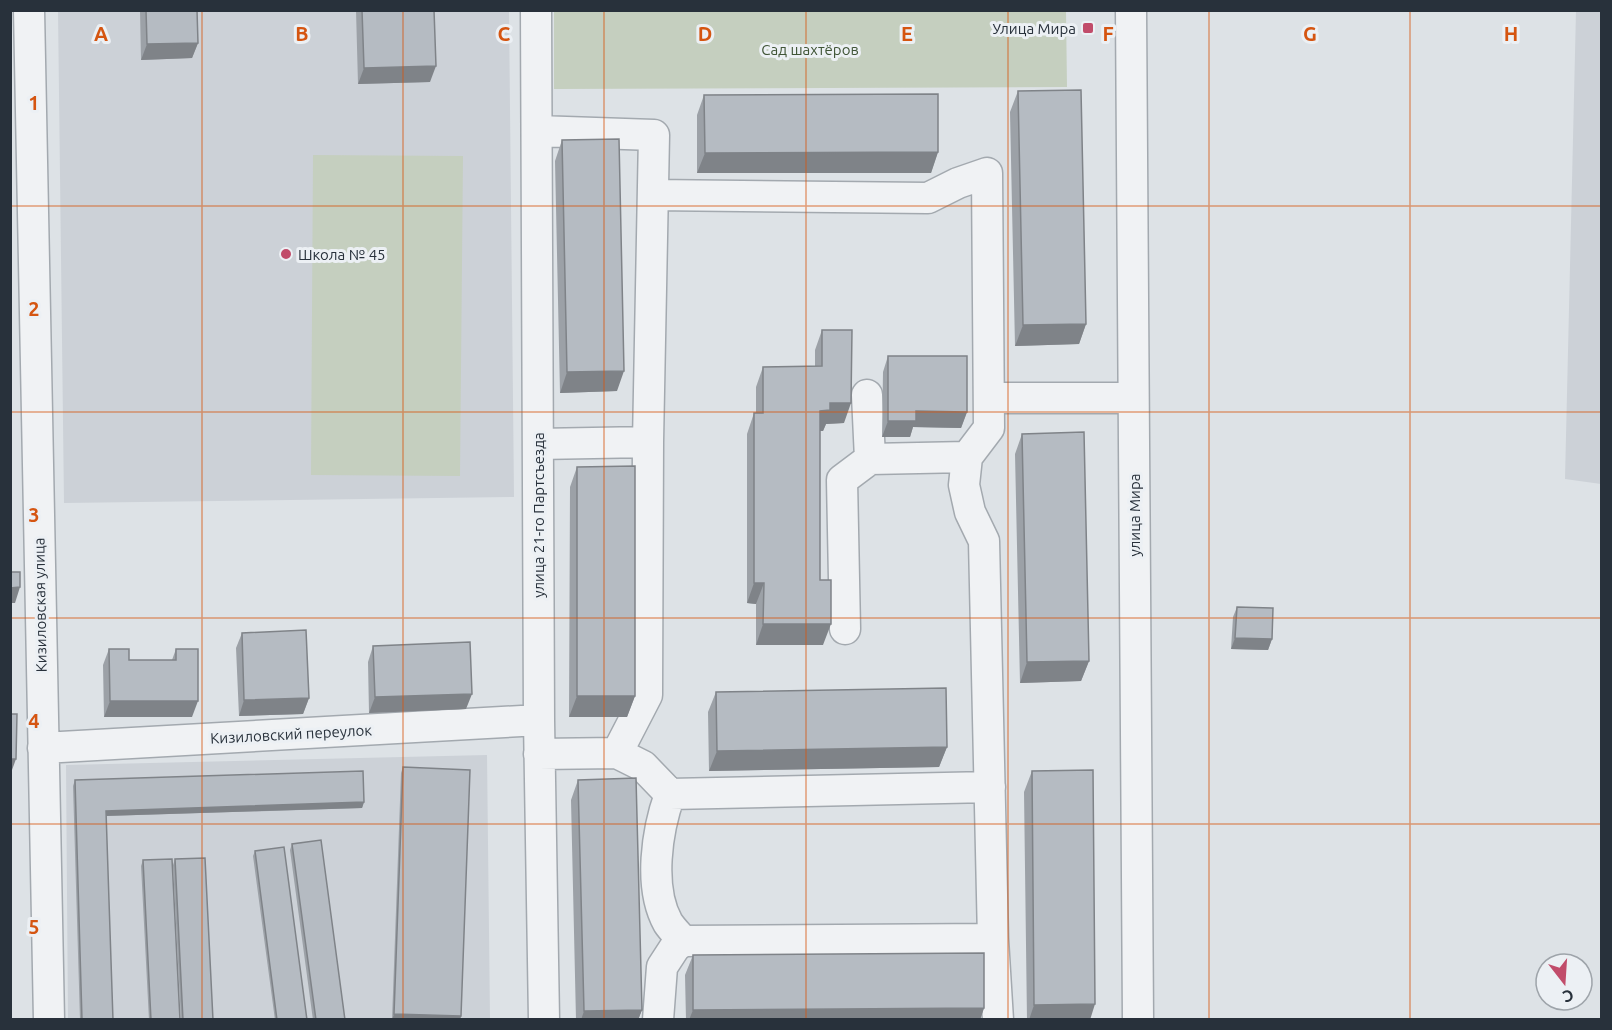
<svg xmlns="http://www.w3.org/2000/svg" width="1612" height="1030" viewBox="0 0 1612 1030" font-family="Ubuntu,sans-serif">
<style>
.built{fill:#ccd1d7}
.green{fill:#c5cfbf}
.lines{fill:none;stroke-linecap:round;stroke-linejoin:round}
.minor-casing{stroke:#a3a9af;stroke-width:33}
.minor{stroke:#f0f2f4;stroke-width:30}
.wall{fill:#9ca1a7}
.shaded-wall{fill:#7f8388}
.building{fill:#b5bbc2;stroke:#7f8388;stroke-width:1.5}
.grid{fill:none;stroke:#d55511;stroke-width:1.5;stroke-opacity:0.55}
.poi-dot{fill:#c14c6a;stroke:#ecf0f4;stroke-width:2}
.labels{text-anchor:middle;dominant-baseline:central;stroke-width:6;stroke-linejoin:round;paint-order:stroke}
.poi-label{font-size:15px;fill:#28313b;stroke:#ecf0f4;text-anchor:end}
.park-label{font-size:15px;fill:#405537;stroke:#ecf0f4}
.street-label{font-size:15px;fill:#28313b;stroke:#ecf0f4}
.grid-label{font-size:20px;text-anchor:middle;font-weight:bold;fill:#d55511;stroke:#ecf0f4;stroke-width:6;stroke-linejoin:round;paint-order:stroke}
</style>
<rect width="100%" height="100%" fill="#dde2e6"/>
<path class="built" d="M58,11H509L514,497L64,503Z
M1576,11H1601V484L1565,479Z
M487,755L490,1019H68L66,765Z"/>
<path class="green" d="M554,11H1066L1067,87L554,89Z
M313,155L463,156L460,476L311,475Z"/>
<g class="lines">
<g class="minor-casing">
<path id="minor" d="M29,10L49,1020
M536,10L539,720L544,1020
M1131,10L1138,1020
M537,131L654,135L648,442L647,695L617,753
M653,195L928,198L958,183L987,173L989,428L967,457L964,485L970,512L984,541L993,939L998,1020
M867,395L870,459L967,457
M989,398H1133
M538,444L648,442
M845,629L842,480L870,459
M43,748L539,720
M539,754L617,753L643,766L670,794C657,830 648,887 668,923C672,929 678,935 683,941L675,947L662,967L658,1020
M670,794L990,787
M683,941L993,939"/>
</g>
<use href="#minor" class="minor"/>
</g>
<path class="wall" d="M140,10H197L198,43L192,58L141,60Z
M356,10H434L430,82L358,84Z
M1018,91L1086,324L1079,344L1015,346L1010,112Z
M704,95L938,152L931,173H697V115Z
M562,140L617,391L560,393L555,161Z
M822,330L844,423L826,424L823,431H820V580L823,645H756V604L747,603V434L754,413H756V387L763,367L815,366V350Z
M888,356L967,412L961,428L913,427L910,437H882L883,372Z
M1022,434L1089,661L1081,681L1020,683L1015,454Z
M577,467L635,696L627,717H569L570,487Z
M1237,607L1272,639L1268,650L1231,649L1233,617Z
M242,633L309,698L303,714L239,716L236,648Z
M373,646L466,709L369,713L368,662Z
M109,649L129,660H172L176,649L192,717H104L103,665Z
M716,692L947,747L939,767L709,771L708,712Z
M403,767L461,1016L460,1020H392L401,773Z
M1032,771L1090,1020H1027L1024,792Z
M75,780L364,802L362,808L106,816L113,1020H80L73,786Z
M578,780L642,1010L638,1020H576L571,800Z
M292,844L345,1020H313L290,850Z
M255,851L307,1020H275L253,856Z
M175,859L213,1020H181L173,865Z
M143,860L180,1020H149L141,866Z
M693,955L984,1008L980,1020H686L685,975Z"/>
<path class="shaded-wall" d="M198,43L192,58L141,60L147,44Z
M436,66L430,82L358,84L364,68Z
M938,152L931,173H697L705,153Z
M1086,324L1079,344L1015,346L1023,325Z
M624,371L617,391L560,393L567,372Z
M830,403H851L844,423L826,424L823,431H813L820,411Z
M916,411L967,412L961,428L913,427L910,437H882L888,421Z
M754,583H764L756,604L747,603Z
M20,587L15,603H10V588Z
M763,624H831L823,645H756Z
M1235,638L1272,639L1268,650L1231,649Z
M1089,661L1081,681L1020,683L1027,662Z
M472,694L466,709L369,713L375,697Z
M577,696H635L627,717H569Z
M309,698L303,714L239,716L244,700Z
M110,701H198L192,717H104Z
M947,747L939,767L709,771L717,751Z
M10,759H16L12,770H10Z
M364,802L362,808L104,816L106,811Z
M1095,1004L1090,1020H1029L1034,1005Z
M984,1008L980,1020H689L693,1010Z
M642,1010L638,1020H581L584,1011Z
M394,1014L461,1016L460,1020H392Z"/>
<path class="building" d="M146,10H197L198,43L147,44Z
M362,10H434L436,66L364,68Z
M1081,90L1086,324L1023,325L1018,91Z
M938,94V152L705,153L704,95Z
M619,139L624,371L567,372L562,140Z
M822,330H852L851,403H830V410L820,411V580H831V624H763L764,583H754V413H763V367L822,366Z
M888,356H967V412L916,411V421H888Z
M1084,432L1089,661L1027,662L1022,434Z
M635,466V696H577V467Z
M10,572H20V587L10,588Z
M1237,607L1273,608L1272,639L1235,638Z
M306,630L309,698L244,700L242,633Z
M470,642L472,694L375,697L373,646Z
M109,649H129V660H176V649H198V701H110Z
M946,688L947,747L717,751L716,692Z
M10,714H17L16,759H10Z
M403,767L470,770L461,1016L394,1014Z
M1093,770L1095,1004L1034,1005L1032,771Z
M363,771L364,802L106,811L113,1020H82L75,780Z
M636,778L642,1010L584,1011L578,780Z
M321,840L345,1020H316L292,844Z
M284,847L307,1020H277L255,851Z
M205,858L213,1020H183L175,859Z
M172,859L180,1020H151L143,860Z
M984,953V1008L693,1010V955Z"/>
<path class="grid" d="M202,10V1020M403,10V1020M604,10V1020M806,10V1020M1008,10V1020M1209,10V1020M1410,10V1020M10,206H1602M10,412H1602M10,618H1602M10,824H1602"/>
<g class="poi-dot">
<rect x="1082" y="22" width="12" height="12" rx="3"/>
<circle cx="286" cy="254" r="6"/>
</g>
<g class="labels">
<g class="poi-label">
<text x="1076" y="28">Улица Мира</text>
<text x="298" y="254" text-anchor="start">Школа № 45</text>
</g>
<g class="park-label">
<text x="810" y="49">Сад шахтёров</text>
</g>
<g class="street-label">
<text transform="translate(538 515) rotate(-90)">улица 21-го Партсъезда</text>
<text transform="translate(1134 515) rotate(-90)">улица Мира</text>
<text transform="translate(40 605) rotate(-91)">Кизиловская улица</text>
<text transform="translate(291 734) rotate(-3)">Кизиловский переулок</text>
</g>
</g>
<g class="grid-label">
<text x="101" y="41">A</text>
<text x="302" y="41">B</text>
<text x="504" y="41">C</text>
<text x="705" y="41">D</text>
<text x="907" y="41">E</text>
<text x="1108" y="41">F</text>
<text x="1310" y="41">G</text>
<text x="1511" y="41">H</text>
<text x="34" y="110">1</text>
<text x="34" y="316">2</text>
<text x="34" y="522">3</text>
<text x="34" y="728">4</text>
<text x="34" y="934">5</text>
</g>
<rect width="1612" height="1030" fill="none" stroke="#28313b" stroke-width="24"/>
<g transform="translate(1564 982) rotate(163)"><circle r="28" fill="#ecf0f4" stroke="#9ea4aa" stroke-width="1.5"/>
<path d="M0-4.5L10 22L0 15L-10 22Z" fill="#c14c6a"/>
<text y="-9" font-size="16" font-weight="bold" text-anchor="middle" fill="#28313b">С</text>
</g>
</svg>
